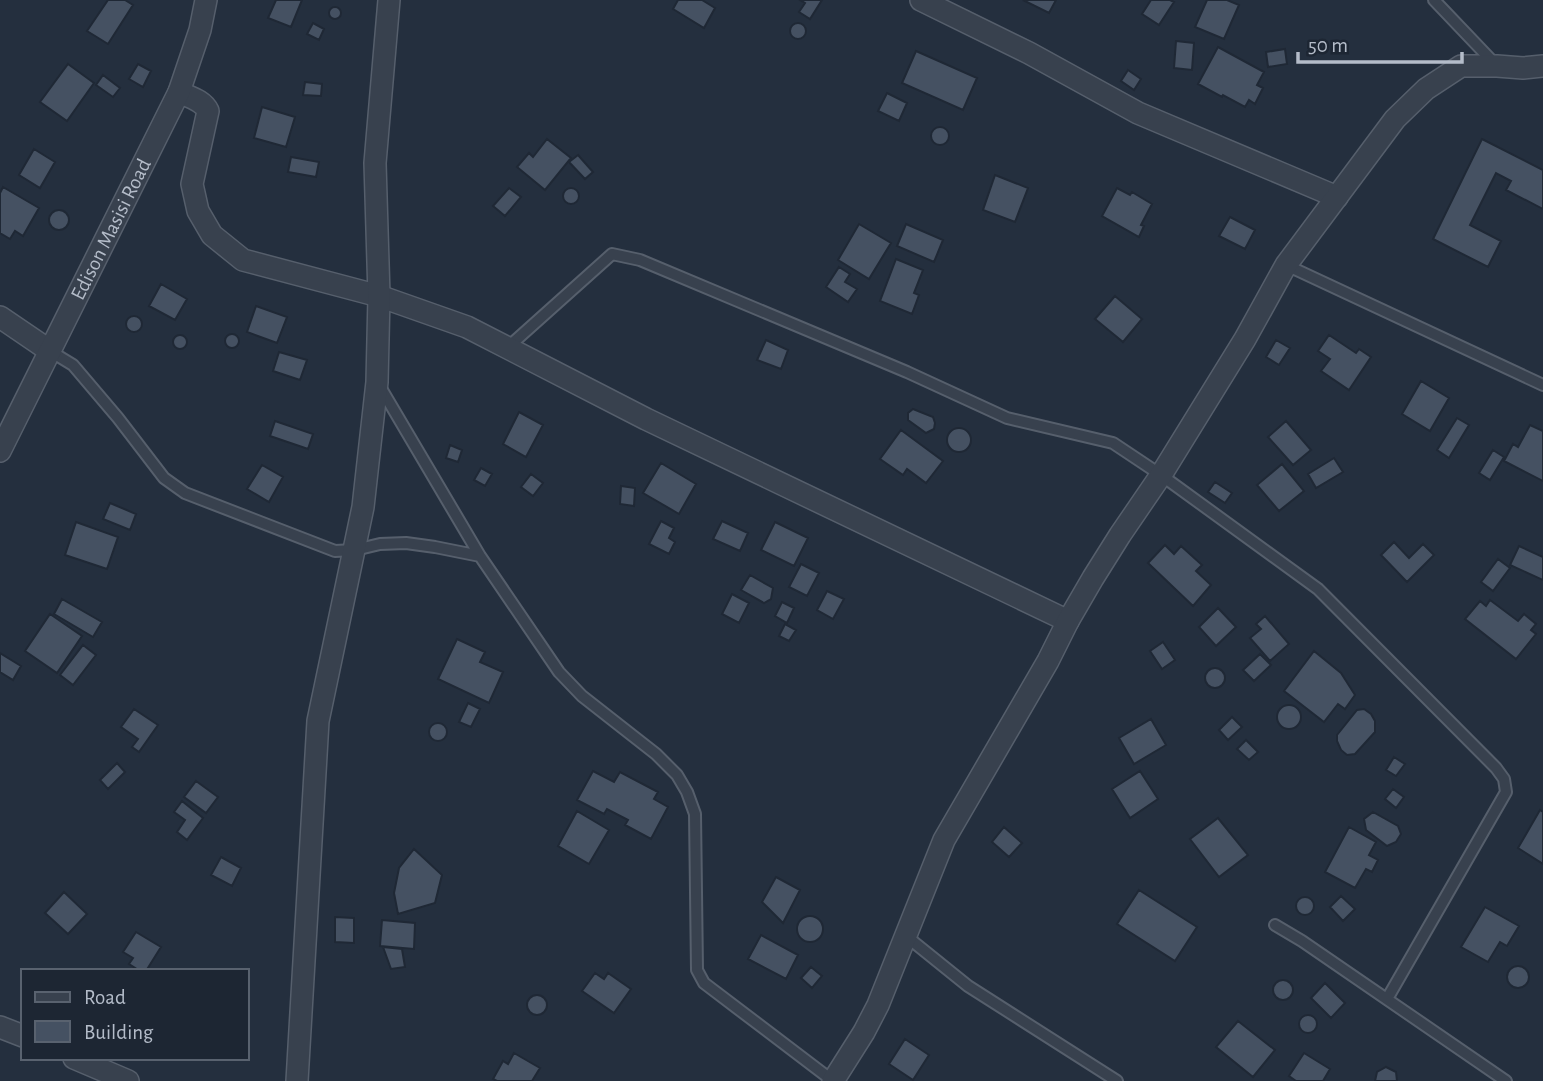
<svg xmlns="http://www.w3.org/2000/svg" width="1543" height="1081" viewBox="0 0 1543 1081" font-family="'Alegreya Sans',sans-serif">
<style>
.building{fill:#455162;stroke:#1f2835;stroke-width:2}
.lines{fill:none;stroke-linecap:round;stroke-linejoin:round}
.lane-casing{stroke:#565f6c;stroke-width:14}
.street-casing{stroke:#565f6c;stroke-width:24}
.lane{stroke:#38414e;stroke-width:10}
.street{stroke:#38414e;stroke-width:21}
.labels{text-anchor:middle;dominant-baseline:central;stroke-width:5;stroke-linejoin:round;paint-order:stroke}
.street-label{font-size:21px;fill:#b4bcc9;stroke:#1d2633}
</style>
<rect width="100%" height="100%" fill="#242f3e"/>
<path class="building" d="M108,0H125L133,5L108,44L87,31Z
M276,0H302L291,27L268,18Z
M678,0H702L715,8L704,28L673,9Z
M800,0H822L810,19L799,12L805,3Z
M1023,0H1056L1049,13Z
M1151,0H1170L1174,2L1159,25L1142,14Z
M1207,0H1227L1239,5L1224,39L1195,27Z
M329 13a6 6 0 1 1 12 0a6 6 0 1 1-12 0Z
M790 31a8 8 0 1 1 16 0a8 8 0 1 1-16 0Z
M313,23L324,29L319,40L307,34Z
M1176,41L1194,43L1192,70L1174,68Z
M1218,47L1264,72L1257,85L1263,88L1255,104L1249,100L1245,107L1223,95L1222,97L1198,84Z
M1285,49L1287,64L1268,67L1266,52Z
M916,51L977,78L963,110L902,83Z
M68,64L94,83L67,121L40,102Z
M138,64L151,71L143,87L129,79Z
M1128,70L1141,79L1134,90L1121,81Z
M103,75L120,88L113,97L96,85Z
M305,82L322,84L321,96L303,95Z
M887,93L907,103L899,121L878,111Z
M262,107L295,117L286,147L254,138Z
M931 136a9 9 0 1 1 18 0a9 9 0 1 1-18 0Z
M547,139L571,158L545,190L517,167L529,153L533,157Z
M1482,139L1543,170V209L1506,190L1511,181L1496,173L1470,225L1501,241L1488,267L1433,239Z
M34,149L55,162L40,188L19,175Z
M578,155L593,172L585,179L569,162Z
M291,157L319,162L316,177L288,172Z
M995,175L1028,188L1015,222L983,210Z
M3,187L39,208L23,236L15,231L10,239L0,233V193Z
M509,188L521,197L505,216L493,206Z
M1117,188L1130,195L1132,192L1152,204L1141,225L1144,226L1139,237L1102,216Z
M563 196a8 8 0 1 1 16 0a8 8 0 1 1-16 0Z
M49 220a10 10 0 1 1 20 0a10 10 0 1 1-20 0Z
M1230,217L1255,230L1245,249L1219,236Z
M859,224L891,243L869,279L838,260Z
M906,224L943,240L934,262L897,246Z
M896,259L923,270L914,293L919,295L912,314L880,301Z
M839,267L850,274L845,282L857,289L848,302L826,287Z
M161,284L187,299L175,320L149,306Z
M1115,296L1142,319L1123,342L1095,319Z
M256,306L287,317L277,343L247,332Z
M126 324a8 8 0 1 1 16 0a8 8 0 1 1-16 0Z
M225 341a7 7 0 1 1 14 0a7 7 0 1 1-14 0Z
M173 342a7 7 0 1 1 14 0a7 7 0 1 1-14 0Z
M1329,335L1356,353L1359,349L1371,357L1349,390L1321,371L1330,359L1318,351Z
M766,340L788,350L781,369L757,360Z
M1276,340L1290,348L1279,365L1266,357Z
M279,352L307,360L300,380L273,371Z
M1421,381L1449,398L1430,431L1402,414Z
M913,409L933,417L935,423L934,429L926,433L908,420V413Z
M519,412L543,425L526,457L503,444Z
M1457,418L1469,425L1449,458L1437,450Z
M275,421L313,434L308,449L270,436Z
M1286,421L1311,450L1293,465L1268,437Z
M1530,425L1543,431V481L1504,461L1513,444L1518,447Z
M947 440a12 12 0 1 1 24 0a12 12 0 1 1-24 0Z
M901,430L943,461L926,483L907,469L903,475L880,459Z
M450,445L462,450L458,462L446,458Z
M1493,450L1504,457L1490,480L1479,473Z
M1334,458L1343,472L1316,488L1308,474Z
M661,463L696,484L679,514L643,493Z
M1282,464L1304,491L1279,511L1257,485Z
M262,465L283,477L269,502L247,489Z
M481,468L492,474L485,486L474,480Z
M531,474L543,483L533,496L521,487Z
M1215,482L1232,493L1225,503L1208,492Z
M621,486L635,488L634,506L620,504Z
M110,503L136,514L130,530L103,519Z
M661,521L674,528L669,538L675,542L669,554L649,544Z
M722,521L748,533L740,551L713,539Z
M76,522L118,537L107,569L65,555Z
M775,522L808,538L794,566L761,550Z
M1394,542L1409,558L1423,544L1434,555L1407,582L1381,555Z
M1165,545L1174,554L1181,546L1202,565L1196,571L1211,585L1193,606L1148,563Z
M1519,546L1543,557V580L1510,565Z
M1498,559L1510,568L1493,591L1481,582Z
M801,564L819,573L807,596L789,587Z
M750,575L773,588L771,599L764,603L741,590Z
M827,591L844,599L833,619L817,610Z
M732,594L749,603L739,623L722,614Z
M62,599L102,622L93,637L54,614Z
M1490,600L1518,621L1524,614L1536,624L1531,630L1536,634L1516,659L1465,619L1480,601L1486,606Z
M782,602L794,608L787,623L775,616Z
M1218,608L1236,627L1216,646L1199,627Z
M50,614L82,636L57,673L25,651Z
M1265,616L1289,644L1270,661L1250,638L1261,629L1256,624Z
M785,624L796,630L789,641L779,636Z
M457,639L485,652L480,662L503,672L489,703L438,679Z
M1163,642L1175,660L1162,669L1150,651Z
M83,645L96,655L73,685L60,675Z
M1314,651L1341,673L1355,695L1345,709L1338,704L1324,722L1284,691Z
M0,653L21,666L13,680L0,672Z
M1260,654L1271,665L1254,681L1243,670Z
M1205 678a10 10 0 1 1 20 0a10 10 0 1 1-20 0Z
M468,703L480,709L471,727L459,722Z
M1277 717a12 12 0 1 1 24 0a12 12 0 1 1-24 0Z
M134,709L158,725L139,752L132,747L138,739L121,727Z
M1364,709L1371,714L1375,721V732L1355,754L1347,755L1341,750L1337,741V735L1357,710Z
M1232,717L1242,727L1228,740L1219,730Z
M1151,719L1166,745L1134,764L1119,738Z
M429 732a9 9 0 1 1 18 0a9 9 0 1 1-18 0Z
M1246,740L1258,752L1249,760L1237,749Z
M1394,757L1405,764L1396,776L1386,770Z
M117,763L125,772L108,789L100,780Z
M593,771L614,782L620,772L658,792L654,799L668,807L651,839L625,825L628,820L607,809L604,814L577,800Z
M1140,771L1158,799L1130,818L1112,789Z
M196,781L218,797L206,813L184,797Z
M1393,789L1404,797L1396,808L1385,799Z
M182,801L203,818L187,840L177,832L185,820L174,812Z
M1540,810L1543,812V864L1518,848Z
M577,811L609,830L589,864L558,846Z
M1373,812L1398,826L1401,834L1396,842L1387,846L1366,830L1364,819Z
M1218,818L1248,855L1219,877L1190,839Z
M1004,827L1022,843L1009,857L992,842Z
M1349,827L1376,842L1369,855L1378,860L1372,872L1366,869L1355,888L1325,872Z
M414,849L442,875L435,903L398,914L394,893L399,868Z
M221,857L241,868L232,886L211,875Z
M776,877L800,890L783,923L762,902Z
M1139,890L1197,927L1175,961L1117,924Z
M64,892L87,914L68,934L45,913Z
M1341,896L1355,909L1343,921L1330,907Z
M1296 906a9 9 0 1 1 18 0a9 9 0 1 1-18 0Z
M1485,907L1519,926L1507,946L1500,942L1488,962L1461,947Z
M797 929a13 13 0 1 1 26 0a13 13 0 1 1-26 0Z
M335,917L354,918V943L335,942Z
M382,920L415,923L414,949L380,946Z
M136,932L161,947L146,971H140L129,964L133,958L123,952Z
M761,935L798,955L786,979L748,959Z
M383,947L402,949L405,967L391,969Z
M1507 977a11 11 0 1 1 22 0a11 11 0 1 1-22 0Z
M811,967L822,976L812,988L801,978Z
M595,973L604,979L608,973L631,989L614,1013L582,991Z
M1273 990a10 10 0 1 1 20 0a10 10 0 1 1-20 0Z
M1325,983L1345,1003L1331,1018L1311,998Z
M527 1005a10 10 0 1 1 20 0a10 10 0 1 1-20 0Z
M1299 1024a9 9 0 1 1 18 0a9 9 0 1 1-18 0Z
M1238,1021L1275,1050L1253,1077L1216,1047Z
M905,1039L929,1055L913,1080L889,1064Z
M514,1053L540,1068L532,1081H497L493,1079L503,1061L508,1064Z
M1304,1053L1330,1069L1323,1081H1296L1289,1076Z
M1386,1067L1396,1072L1397,1081H1375L1377,1072Z"/>
<g class="lines">
<g class="lane-casing">
<path id="lane" d="M1434,0L1495,64
M1286,265L1543,385
M507,348L612,254L640,260L907,372L1007,418L1113,443L1161,475L1318,589L1496,768L1504,779L1506,792L1387,999
M50,351L73,365L118,418L164,478L185,493L335,551L355,550L380,544L406,543L435,547L480,556
M379,385L480,556L559,672L582,696L656,754L677,775L687,792L695,814L697,970L704,983L833,1081
M1275,925L1302,941L1506,1081
M906,936L968,986L1117,1081"/>
</g>
<g class="street-casing">
<g id="street">
<path d="M921,0L1029,53L1138,113L1337,197"/>
<path d="M179,92C189,97 203,100 208,111L192,184L198,211L212,235L243,260L379,296L467,327L646,419L1068,621"/>
<path d="M0,317L50,351"/>
<path id="s1" d="M0,451L179,92L200,30L206,0"/>
<path d="M0,1027L23,1036"/>
<path d="M74,1058L128,1081"/>
<path d="M297,1081L318,721L363,507L377,382L379,296L375,163L389,0"/>
<path d="M833,1081L864,1032L878,1005L944,840L1048,661L1068,621L1093,578L1120,535L1161,475L1245,339L1286,265L1395,119L1426,89L1461,66H1497L1523,68L1543,66"/>
</g>
</g>
<use href="#lane" class="lane"/>
<use href="#street" class="street"/>
</g>
<g class="labels">
<g class="street-label">
<text stroke="none"><textPath href="#s1" startOffset="248">Edison Masisi Road</textPath></text>
</g>
</g>
<rect x="21" y="969" width="228" height="91" fill="#1d2633" stroke="#59626f" stroke-width="2"/>
<rect x="35" y="992" width="35" height="10" fill="#38414e" stroke="#59626f" stroke-width="2"/>
<text x="84" y="1004" font-size="21" fill="#b4bcc9">Road</text>
<rect x="35" y="1021" width="35" height="21" fill="#455162" stroke="#59626f" stroke-width="2"/>
<text x="84" y="1039" font-size="21" fill="#b4bcc9">Building</text>
<path d="M1298 52v10h164v-10" fill="none" stroke="#b4bcc9" stroke-width="3.5"/>
<text x="1308" y="52" font-size="21" fill="#b4bcc9" stroke="#1d2633" stroke-width="5" paint-order="stroke">50 m</text>
</svg>
